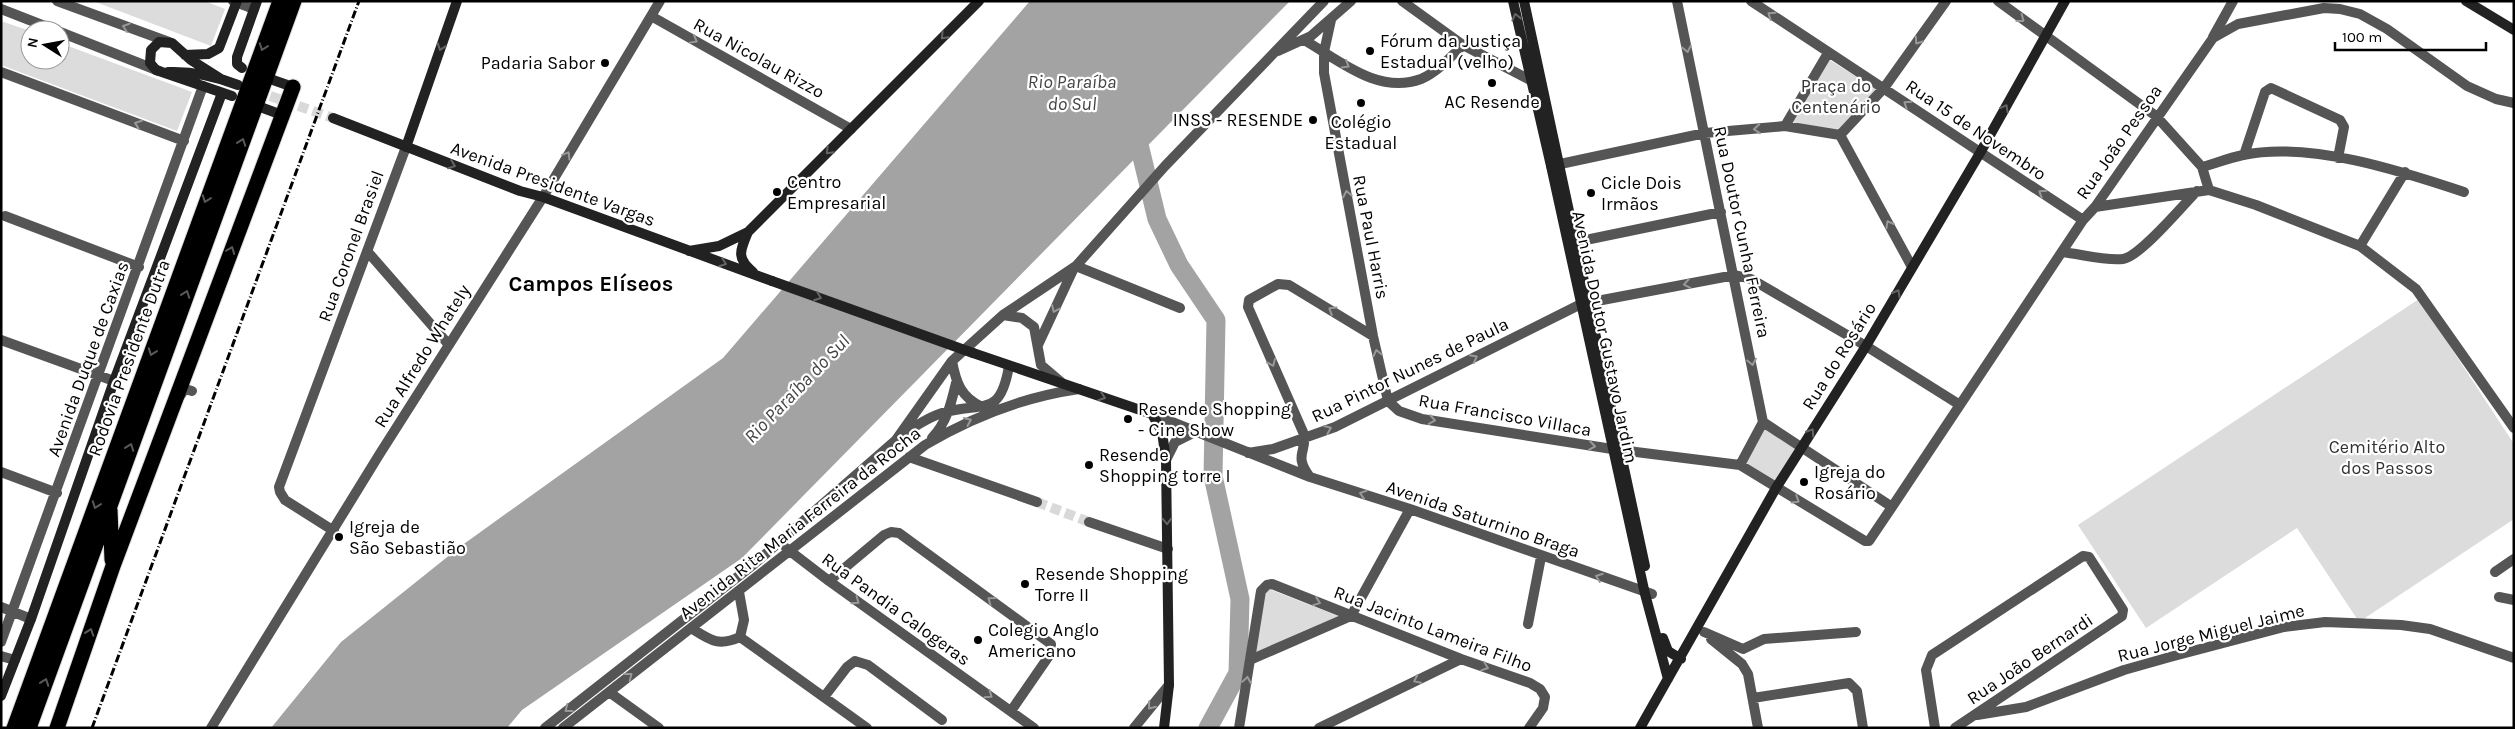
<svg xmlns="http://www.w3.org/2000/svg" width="2515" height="729" viewBox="0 0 2515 729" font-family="Karla,sans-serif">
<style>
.green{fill:#dcdcdc}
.water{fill:#a3a3a3}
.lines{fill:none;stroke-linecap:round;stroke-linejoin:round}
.river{stroke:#a3a3a3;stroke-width:19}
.street-tunnel{stroke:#d9d9d9;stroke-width:10;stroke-dasharray:10 5;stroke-linecap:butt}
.secondary-tunnel{stroke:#d9d9d9;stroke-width:10;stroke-dasharray:10 5;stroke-linecap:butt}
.highway-casing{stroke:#dbdbdb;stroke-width:17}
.street{stroke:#555;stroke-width:10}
.secondary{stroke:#222;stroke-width:10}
.highway{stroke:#000;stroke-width:15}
.rail{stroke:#000;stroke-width:3;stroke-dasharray:8 2.5 1 2.5;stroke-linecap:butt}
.secondary-bridge{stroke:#222;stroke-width:10}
.oneway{stroke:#999}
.oneway2{stroke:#646464}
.oneway3{stroke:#595959}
.poi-dot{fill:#000;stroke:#fff;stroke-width:2}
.labels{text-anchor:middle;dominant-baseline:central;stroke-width:4.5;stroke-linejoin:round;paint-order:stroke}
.poi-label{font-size:18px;fill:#000;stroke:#fff;text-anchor:start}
.street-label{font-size:18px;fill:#000;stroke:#fff}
.park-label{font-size:18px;fill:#333;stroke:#fff}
.water-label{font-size:19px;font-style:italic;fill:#444;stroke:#fff}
.district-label{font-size:22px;font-weight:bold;fill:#000;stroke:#fff}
</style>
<rect width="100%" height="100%" fill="#fff"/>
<path class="green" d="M93,1H205L225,9L211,46Z
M1,21L30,31V60H60V43L192,92L177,131L1,65Z
M1828,59L1876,89L1840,131L1791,122Z
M2419,299L2514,444V519L2359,622L2297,528L2146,628L2078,525Z
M1763,427L1795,448L1775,483L1742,465Z
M1266,588L1341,617L1252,657Z"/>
<path class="water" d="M1030,1H1290L742,558L522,710L507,728H271L341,642L461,546L723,358Z"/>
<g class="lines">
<path class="river" d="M1135,128L1157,219L1179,265L1216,320L1213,476L1240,599L1238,673L1208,728"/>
<path class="street-tunnel" d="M1037,502L1089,522"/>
<path class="secondary-tunnel" d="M256,91L333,118"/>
<g class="highway-casing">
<path id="highway" d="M110,510L112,560
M14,728L280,1
M29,728L294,1
M57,728L113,566L293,87"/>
</g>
<path class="street" d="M57,1L169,42
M233,1L254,9
M1402,1L1463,45L1532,81L1538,80
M1677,1L1763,422L1740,465
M1751,1L2083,220
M1998,1L2156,116L2202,167L2209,190
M1,9L55,30
M651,16L851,129
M1331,20L1324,52V73L1373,336L1388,401L1399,411L1422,419L1612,449L1740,465L1865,541H1869L1892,507L2083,220L2095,207L2213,38L2238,24L2324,8L2340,9L2360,14L2387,29L2467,86L2496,99L2514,103
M60,32L159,71
M2213,37L2233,1
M1304,40C1339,60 1378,95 1421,79C1436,73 1451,57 1463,45
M1278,51L1311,36L1351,1
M1,72L184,141
M1785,126L1828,53
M1840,135L1884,88L1946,1
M1840,135L1912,267
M2244,155L2265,92L2271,88L2340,120L2344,127L2338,158
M1551,166L1705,133L1785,126L1840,135
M2202,167C2216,163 2229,158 2243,155C2310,141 2401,171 2464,192
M2095,207L2209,190L2256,205L2360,246L2416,289L2514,428
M5,216L139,267
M1576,242L1721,212
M2360,246L2405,172
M367,251L449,345
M2062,252C2081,254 2104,261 2123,259C2140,257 2184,204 2197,191
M1076,266L1180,308
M1003,315L1022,318L1034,327L1041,365L1061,382
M1,340L114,381
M1038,345L1073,270
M952,361C956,383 961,397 982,407
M179,397L185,389L192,391
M1152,414L1310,477L1410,509L1652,594
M1763,422L1892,507
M901,436C914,427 927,418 942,413C983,401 1000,419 1009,366
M932,438C947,422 951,404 956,383
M1248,453L1273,449L1335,427L1581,304L1735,275L1751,279L1866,346L1960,405
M909,457L1037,502
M1166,460L1175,442L1195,432
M1,472L57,493
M1310,477C1292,454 1309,451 1303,432L1248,307L1249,300L1278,284L1289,285L1373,336
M1089,522L1168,549
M334,531L285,500L280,492L279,487L406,147
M786,548L829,581L1034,728
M2495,572L2514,559
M829,581L884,535L891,532L899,533L1051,644V653L1011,711
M2499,597L2514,600
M1,607L31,619
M1528,624L1541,557
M691,628C710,640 718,647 740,637L744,620L739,592
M1704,632L1743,649L1764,639L1856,632
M740,637L867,728
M1711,639L1742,664L1748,674L1758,728
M1,642L203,86
M1,656L15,660
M1250,660L1351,616L1410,509
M609,692L659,728
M824,697L847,667L855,661L868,665L942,720
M1753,698L1849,683L1857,691L1863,728
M1977,715L2026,707L2124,670L2170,657L2284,627L2325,622L2401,625L2430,629L2514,658
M211,728L379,455L543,197L660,1
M545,728L754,564L896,440L952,361L1003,315L1076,266L1165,166L1324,1
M563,728L925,445C974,416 1023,397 1079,389
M1134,728L1169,685
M1239,728L1261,591L1267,585L1272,584L1461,659L1530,683L1540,689L1545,697L1543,708L1529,728
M1319,728L1461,659
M1935,728L1926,670L1932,655L2083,556L2089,557L2123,610L2122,616L1955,728"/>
<path class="secondary" d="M1513,1L1551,166L1645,594L1668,679
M1524,1L1645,566
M2466,1L2514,30
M185,55L208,54L219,48L237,1
M242,68L237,64V57L257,1
M168,72C193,71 215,76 238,85
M221,79L191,60L172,43L159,42L151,50L150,63L156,70L232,96
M273,80L293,87
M263,108L282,115
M333,118L520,191L543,197L772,281
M406,147L457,1
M748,232C740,251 736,258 753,272
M689,251L719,246L748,232L979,1
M973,353L1152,414L1162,432L1166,460L1169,685L1164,728
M1663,638L1668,651L1681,659
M1,696L31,619L114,381L222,93
M1640,728L1776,488L1866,346L1980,153L2065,1"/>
<use href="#highway" class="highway"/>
<path class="rail" d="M92,728L359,1"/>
<path class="secondary-bridge" d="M772,281L973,353"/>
</g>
<defs><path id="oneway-chevron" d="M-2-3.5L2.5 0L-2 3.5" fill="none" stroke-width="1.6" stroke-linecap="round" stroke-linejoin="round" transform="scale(1.25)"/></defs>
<g class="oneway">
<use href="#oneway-chevron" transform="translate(1771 15) rotate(-146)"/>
<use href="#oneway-chevron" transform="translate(2021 19) rotate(37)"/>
<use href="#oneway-chevron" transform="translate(126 27) rotate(-161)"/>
<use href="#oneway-chevron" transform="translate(694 40) rotate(29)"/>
<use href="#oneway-chevron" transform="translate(1918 41) rotate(125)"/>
<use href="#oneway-chevron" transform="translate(1687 49) rotate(78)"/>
<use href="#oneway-chevron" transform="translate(1346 65) rotate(30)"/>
<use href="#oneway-chevron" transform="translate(1907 104) rotate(-146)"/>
<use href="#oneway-chevron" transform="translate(138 124) rotate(-159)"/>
<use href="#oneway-chevron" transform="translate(1757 129) rotate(175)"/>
<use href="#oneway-chevron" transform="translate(567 155) rotate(-59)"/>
<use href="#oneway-chevron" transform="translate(2042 193) rotate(-147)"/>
<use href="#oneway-chevron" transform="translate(1347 194) rotate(-101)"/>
<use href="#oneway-chevron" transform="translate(1889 224) rotate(-119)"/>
<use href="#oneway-chevron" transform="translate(1687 284) rotate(169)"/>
<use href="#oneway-chevron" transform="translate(1055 309) rotate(114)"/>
<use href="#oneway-chevron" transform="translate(1332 310) rotate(-148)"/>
<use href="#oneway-chevron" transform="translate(1377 353) rotate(-103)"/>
<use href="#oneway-chevron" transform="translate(1474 358) rotate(-27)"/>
<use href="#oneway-chevron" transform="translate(1752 362) rotate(79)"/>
<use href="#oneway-chevron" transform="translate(1272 363) rotate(66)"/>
<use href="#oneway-chevron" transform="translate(1432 420) rotate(9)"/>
<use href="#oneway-chevron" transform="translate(968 421) rotate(-24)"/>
<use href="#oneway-chevron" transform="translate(1328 429) rotate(-23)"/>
<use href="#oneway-chevron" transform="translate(1592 446) rotate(9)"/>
<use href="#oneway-chevron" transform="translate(1363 494) rotate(-162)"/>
<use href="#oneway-chevron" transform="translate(1796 500) rotate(32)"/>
<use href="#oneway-chevron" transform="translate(1599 577) rotate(-160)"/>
<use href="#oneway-chevron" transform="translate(991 600) rotate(-144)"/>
<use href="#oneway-chevron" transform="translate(856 601) rotate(35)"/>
<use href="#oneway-chevron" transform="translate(1317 602) rotate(21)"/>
<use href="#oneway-chevron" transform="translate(1485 667) rotate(19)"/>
<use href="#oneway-chevron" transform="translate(629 676) rotate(-38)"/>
<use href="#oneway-chevron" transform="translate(1247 680) rotate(-81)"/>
<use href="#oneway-chevron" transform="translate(1417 680) rotate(154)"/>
<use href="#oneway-chevron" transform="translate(989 695) rotate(35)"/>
<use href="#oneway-chevron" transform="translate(1151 706) rotate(129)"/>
<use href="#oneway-chevron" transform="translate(568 709) rotate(142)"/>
</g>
<g class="oneway2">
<use href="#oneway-chevron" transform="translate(1516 17) rotate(-104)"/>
<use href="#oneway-chevron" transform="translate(944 36) rotate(135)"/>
<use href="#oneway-chevron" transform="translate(441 47) rotate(110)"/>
<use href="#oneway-chevron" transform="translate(2005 108) rotate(-61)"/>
<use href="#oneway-chevron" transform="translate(829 151) rotate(135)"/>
<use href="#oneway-chevron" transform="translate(452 165) rotate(21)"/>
<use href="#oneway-chevron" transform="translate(723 263) rotate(20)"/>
<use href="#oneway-chevron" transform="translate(1897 293) rotate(-60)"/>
<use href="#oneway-chevron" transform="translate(818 297) rotate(20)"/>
<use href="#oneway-chevron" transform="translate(1102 397) rotate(20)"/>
<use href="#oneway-chevron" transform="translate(1811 432) rotate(-57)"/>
<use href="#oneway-chevron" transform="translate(1167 521) rotate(88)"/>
</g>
<g class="oneway3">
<use href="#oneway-chevron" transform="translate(263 47) rotate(110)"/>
<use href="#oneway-chevron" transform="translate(242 142) rotate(-70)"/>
<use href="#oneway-chevron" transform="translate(206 199) rotate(110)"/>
<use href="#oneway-chevron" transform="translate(231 250) rotate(-69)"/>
<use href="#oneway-chevron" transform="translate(186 294) rotate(-70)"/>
<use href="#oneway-chevron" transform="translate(152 352) rotate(110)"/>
<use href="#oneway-chevron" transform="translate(130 447) rotate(-70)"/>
<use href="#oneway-chevron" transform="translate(96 505) rotate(110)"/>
<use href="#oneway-chevron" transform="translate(90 632) rotate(-71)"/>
<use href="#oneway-chevron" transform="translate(45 682) rotate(-70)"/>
</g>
<g class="poi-dot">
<circle cx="1370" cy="51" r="5"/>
<circle cx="605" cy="63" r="5"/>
<circle cx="1492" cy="83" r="5"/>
<circle cx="1361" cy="103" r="5"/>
<circle cx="1313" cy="120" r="5"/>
<circle cx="777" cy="192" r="5"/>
<circle cx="1591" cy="193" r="5"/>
<circle cx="1128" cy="419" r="5"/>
<circle cx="1089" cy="465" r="5"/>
<circle cx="1804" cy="482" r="5"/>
<circle cx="339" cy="537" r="5"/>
<circle cx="1025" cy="584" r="5"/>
<circle cx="978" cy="640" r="5"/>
</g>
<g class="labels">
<g class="poi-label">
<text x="1380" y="41">Fórum da Justiça<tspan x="1380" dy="21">Estadual (velho)</tspan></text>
<text x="595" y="63" text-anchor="end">Padaria Sabor</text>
<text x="1492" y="102" text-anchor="middle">AC Resende</text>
<text x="1303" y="120" text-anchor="end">INSS - RESENDE</text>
<text x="1361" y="122" text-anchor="middle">Colégio<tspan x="1361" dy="21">Estadual</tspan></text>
<text x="787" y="182">Centro<tspan x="787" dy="21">Empresarial</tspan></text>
<text x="1601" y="183">Cicle Dois<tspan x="1601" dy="21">Irmãos</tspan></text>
<text x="1138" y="409">Resende Shopping<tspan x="1138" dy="21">- Cine Show</tspan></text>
<text x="1099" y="455">Resende<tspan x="1099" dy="21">Shopping torre I</tspan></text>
<text x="1814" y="472">Igreja do<tspan x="1814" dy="21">Rosário</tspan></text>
<text x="349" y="527">Igreja de<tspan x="349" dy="21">São Sebastião</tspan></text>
<text x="1035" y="574">Resende Shopping<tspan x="1035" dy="21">Torre II</tspan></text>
<text x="988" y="630">Colegio Anglo<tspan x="988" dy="21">Americano</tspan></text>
</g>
<g class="street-label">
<text transform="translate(759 58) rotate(29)">Rua Nicolau Rizzo</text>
<text transform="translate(1976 130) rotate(34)">Rua 15 de Novembro</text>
<text transform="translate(2119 142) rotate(-55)">Rua João Pessoa</text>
<text transform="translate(553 184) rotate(20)">Avenida Presidente Vargas</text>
<text transform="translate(1742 232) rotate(78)">Rua Doutor Cunha Ferreira</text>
<text transform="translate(1371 237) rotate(79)">Rua Paul Harris</text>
<text transform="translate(351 246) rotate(-70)">Rua Coronel Brasiel</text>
<text transform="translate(1605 337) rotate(78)">Avenida Doutor Gustavo Jardim</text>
<text transform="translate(422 356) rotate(-58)">Rua Alfredo Whately</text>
<text transform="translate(1839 356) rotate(-58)">Rua do Rosário</text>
<text transform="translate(129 358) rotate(-70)">Rodovia Presidente Dutra</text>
<text transform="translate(88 359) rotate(-70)">Avenida Duque de Caxias</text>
<text transform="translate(1410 370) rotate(-26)">Rua Pintor Nunes de Paula</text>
<text transform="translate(1505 415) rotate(10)">Rua Francisco Villaca</text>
<text transform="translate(1483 519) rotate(19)">Avenida Saturnino Braga</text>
<text transform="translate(800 523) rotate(-38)">Avenida Rita Maria Ferreira da Rocha</text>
<text transform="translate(896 609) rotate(36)">Rua Pandia Calogeras</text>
<text transform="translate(1433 629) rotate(21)">Rua Jacinto Lameira Filho</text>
<text transform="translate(2211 633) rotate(-14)">Rua Jorge Miguel Jaime</text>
<text transform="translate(2030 659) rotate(-34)">Rua João Bernardi</text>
</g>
<g class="park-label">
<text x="1836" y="86">Praça do<tspan x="1836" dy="21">Centenário</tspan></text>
<text x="2387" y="447">Cemitério Alto<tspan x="2387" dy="21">dos Passos</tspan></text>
</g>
<g class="water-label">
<text x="1072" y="82">Rio Paraíba<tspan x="1072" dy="22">do Sul</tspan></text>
<text transform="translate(797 389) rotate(-46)">Rio Paraíba do Sul</text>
</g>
<g class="district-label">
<text x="591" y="284">Campos Elíseos</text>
</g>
</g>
<rect width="2515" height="729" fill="none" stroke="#000000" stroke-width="5"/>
<g transform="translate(45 45) rotate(281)"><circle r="24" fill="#ffffff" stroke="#999999"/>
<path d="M0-4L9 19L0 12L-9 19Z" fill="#000000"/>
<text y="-8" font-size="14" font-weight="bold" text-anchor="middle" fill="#000000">N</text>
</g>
<path d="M2335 42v8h151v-8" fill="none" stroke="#000000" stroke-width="2.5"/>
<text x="2342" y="42" font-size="15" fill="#000000" stroke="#ffffff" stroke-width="4" paint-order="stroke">100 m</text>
</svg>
